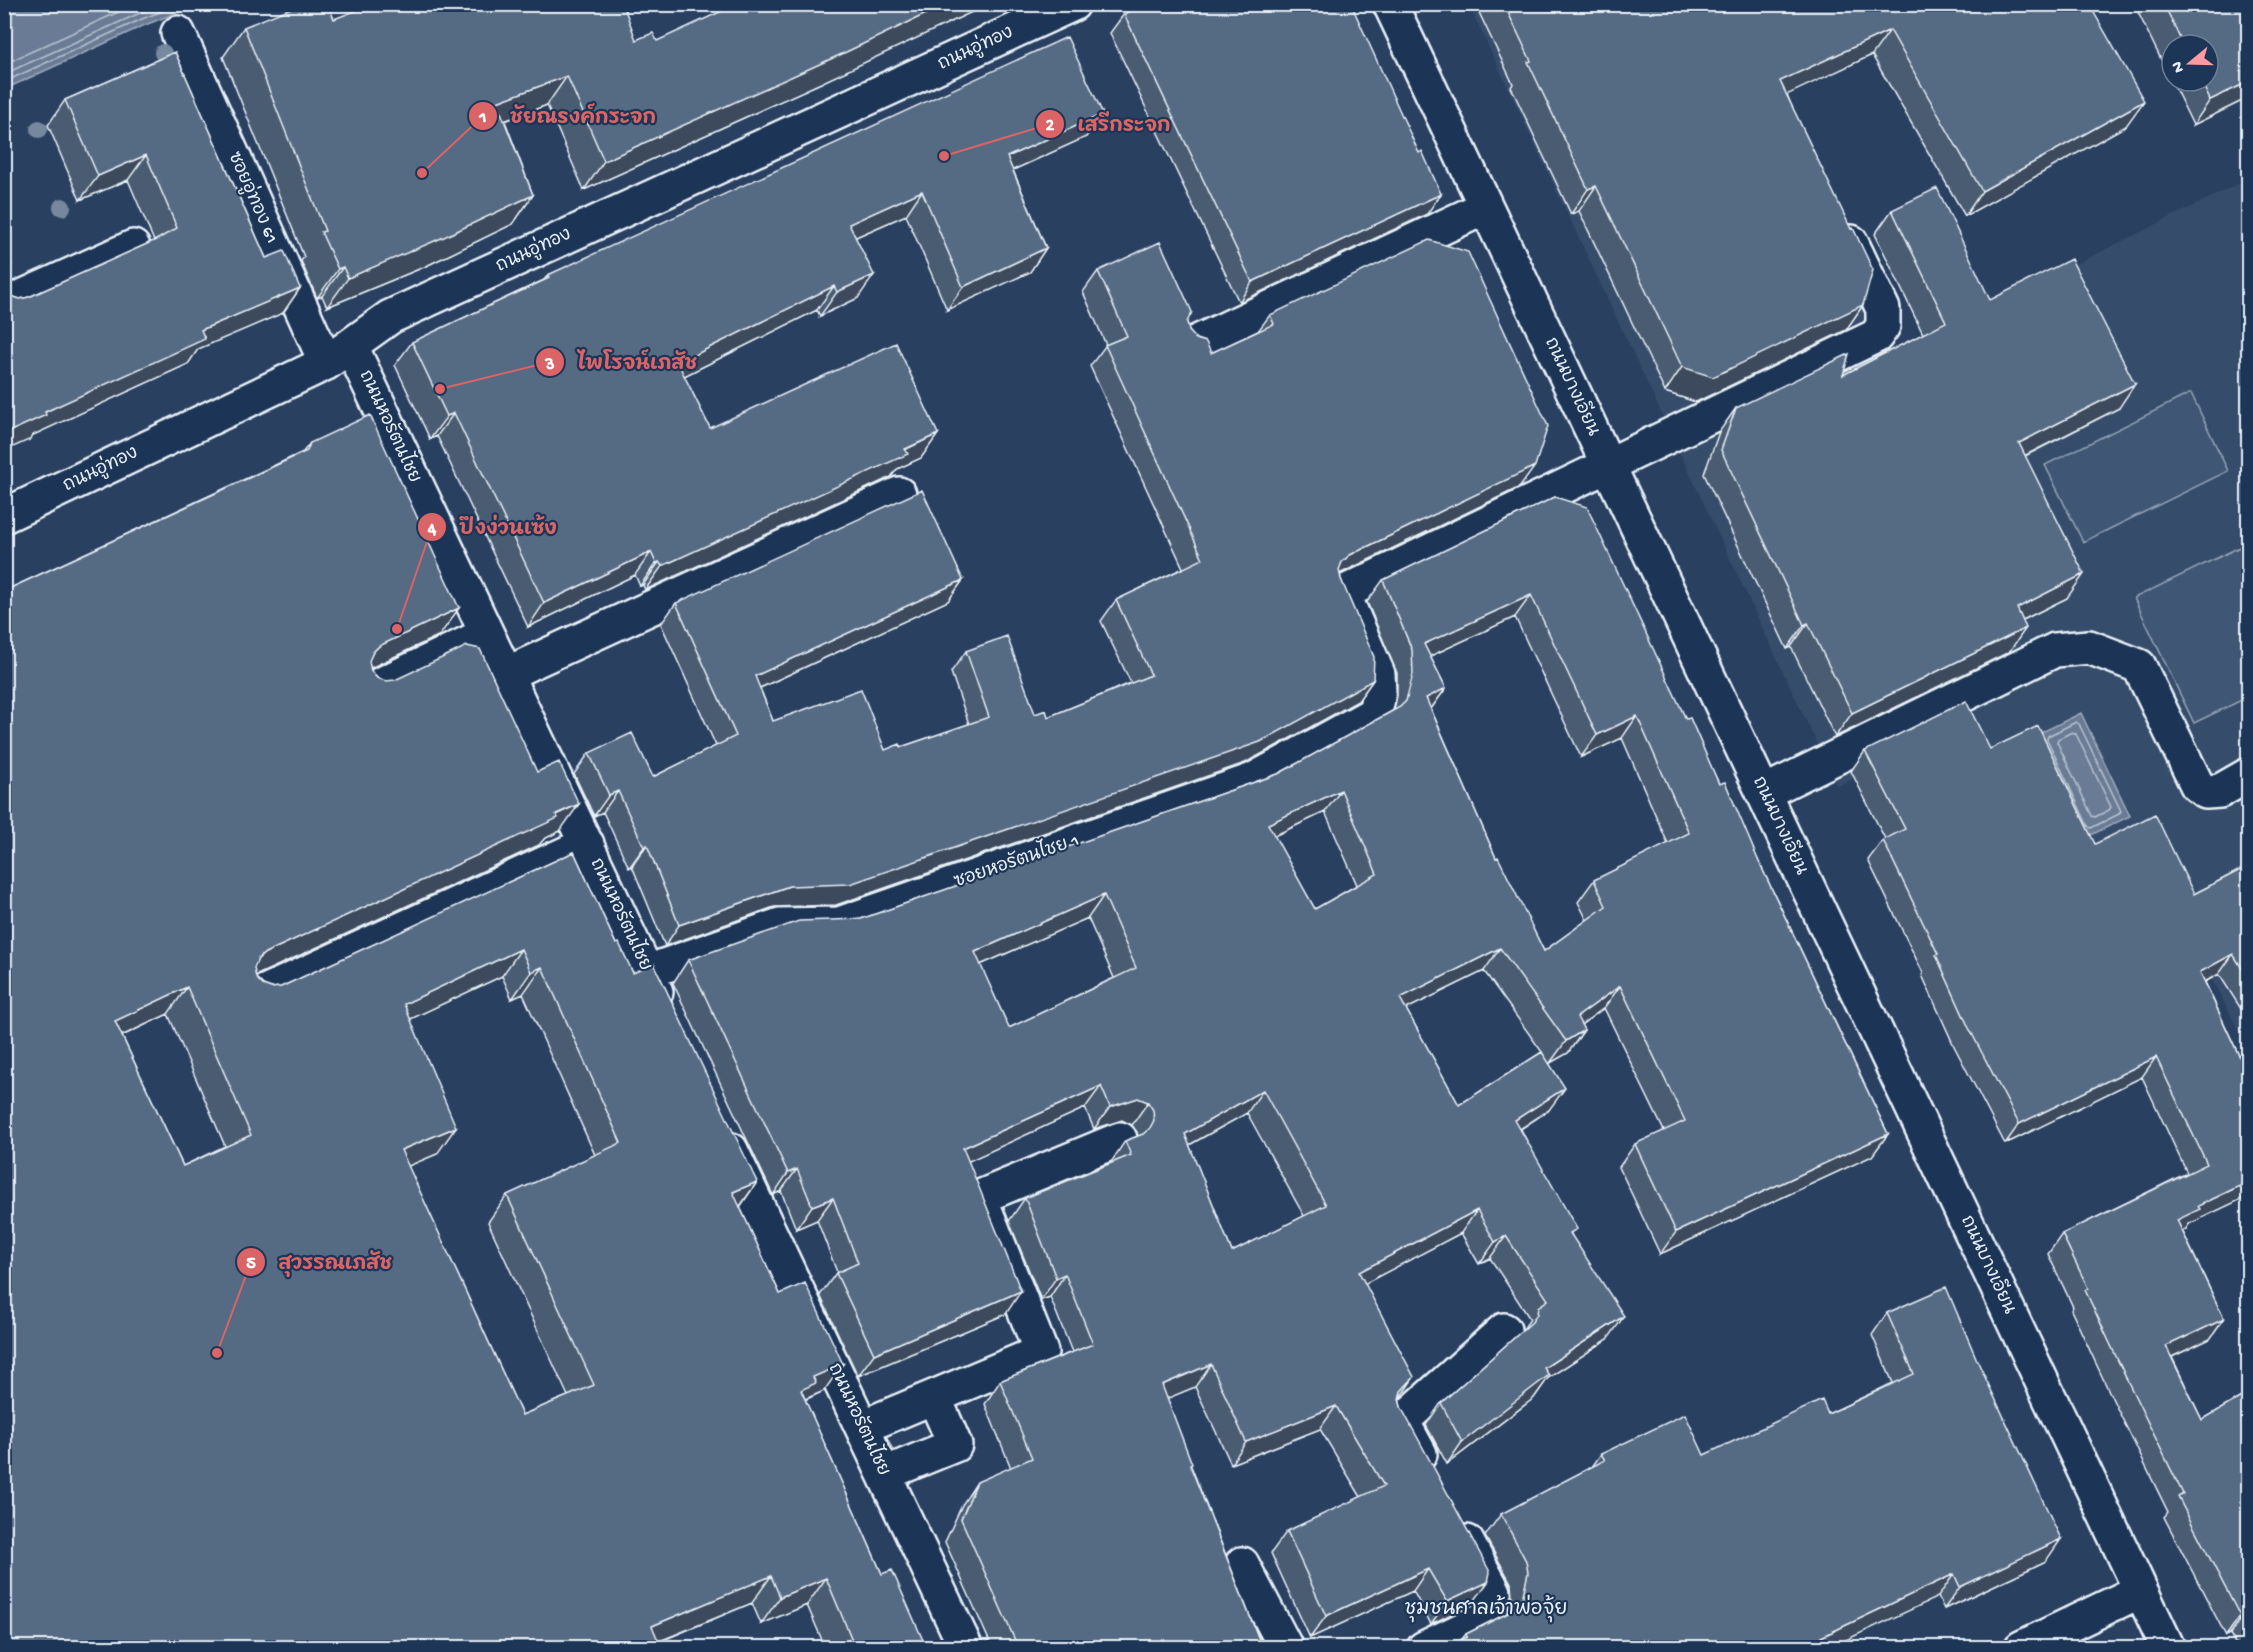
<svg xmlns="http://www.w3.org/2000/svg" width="2253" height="1652" viewBox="0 0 2253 1652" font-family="'Gochi Hand','Playpen Sans Thai',sans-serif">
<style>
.built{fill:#364d6b}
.green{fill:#415774;stroke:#94a4b6;stroke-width:1.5}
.water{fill:#6b7c95;stroke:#9dabbd;stroke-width:1.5}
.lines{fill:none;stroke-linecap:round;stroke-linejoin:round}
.shore{stroke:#b6c2d0;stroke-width:1.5}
.minor-casing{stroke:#e8f1f8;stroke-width:38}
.major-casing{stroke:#e8f1f8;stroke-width:38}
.minor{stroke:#1d3557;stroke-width:33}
.major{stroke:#1d3557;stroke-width:33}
.tree{fill:#77889e}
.wall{fill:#495b71;stroke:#e8f1f8;stroke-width:1.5;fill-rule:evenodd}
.shaded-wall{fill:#3c4a5c;stroke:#e8f1f8;stroke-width:1.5}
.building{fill:#556a83;stroke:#e8f1f8;stroke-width:1.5;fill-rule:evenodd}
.labels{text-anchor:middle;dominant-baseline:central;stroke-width:4.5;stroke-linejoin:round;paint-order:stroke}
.street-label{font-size:18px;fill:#e8f1f8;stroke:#1d3557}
.neighbourhood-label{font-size:20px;fill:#e8f1f8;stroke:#1d3557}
.leader{fill:none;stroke:#db6466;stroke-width:2}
.callout-dot{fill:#db6466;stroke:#1d3557;stroke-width:2}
.mark-label{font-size:18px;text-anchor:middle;font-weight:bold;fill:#fff}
.callout-label{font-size:20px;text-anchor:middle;font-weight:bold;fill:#db6466;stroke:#1d3557;stroke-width:4.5;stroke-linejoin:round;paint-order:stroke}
</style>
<rect width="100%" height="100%" fill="#294061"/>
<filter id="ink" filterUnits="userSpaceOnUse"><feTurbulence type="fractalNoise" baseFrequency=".0167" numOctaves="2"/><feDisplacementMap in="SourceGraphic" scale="12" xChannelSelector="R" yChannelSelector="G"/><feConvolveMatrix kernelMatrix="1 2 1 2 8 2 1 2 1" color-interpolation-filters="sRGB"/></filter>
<g filter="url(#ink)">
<path class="built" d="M1469,5H1732L1892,355L2248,179V1033L2242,1036L2192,942L2096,988L1968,725L1837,786Z"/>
<path class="green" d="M2191,393L2228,471L2083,542L2045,465Z
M2248,543V697L2194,723L2134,598Z"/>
<path class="water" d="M4,5L5,4L197,5L145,25L5,89Z
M2081,713L2130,816L2087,837L2038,734Z"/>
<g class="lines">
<path class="shore" d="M4,64L136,4
M4,74L160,4
M4,82L142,19L180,4
M2076,722L2079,724L2121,811L2119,814L2091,828L2088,826L2047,739L2048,736Z
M2072,732L2076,734L2111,807L2109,810L2095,817L2092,816L2057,742L2058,739Z"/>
<g class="minor-casing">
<path id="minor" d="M1390,4L2168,1648
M178,33L326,363
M4,305L133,247
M1191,345L1486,207
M351,346L656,992
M506,674L899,494
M369,690L487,634
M1763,793L2055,650L2089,647L2139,666L2197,785L2206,792L2220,791L2248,775
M647,972L780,925L839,924L1253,780L1375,713L1379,693L1378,674L1343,593L1876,336L1883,326V309L1851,242
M254,997L587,844
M731,1150L966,1648
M862,1427L1041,1352L980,1197L1120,1139
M1420,1454L1402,1421L1504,1330
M884,1474L955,1445L934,1397
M1242,1564L1286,1648
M1424,1648L1488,1617L1494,1592L1467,1542
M2021,1648L2140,1591"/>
</g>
<g class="major-casing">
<path id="major" d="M4,516L326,363L390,317L1073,4"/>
</g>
<use href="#minor" class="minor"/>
<use href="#major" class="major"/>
</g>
<g class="tree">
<circle cx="163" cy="53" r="9"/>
<circle cx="39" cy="129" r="9"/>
<circle cx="62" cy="207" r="9"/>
</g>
<path class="wall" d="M1475,4H1704L1707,12L2089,4L2126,126L1965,216L1872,55L1787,94L1863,305L1846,330L1696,402L1665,392L1579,211L1571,214L1511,87L1513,84Z
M2134,4H2248V98L2193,125ZM2172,45H2208V81H2172Z
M1124,14L1427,214L1239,302L1110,33Z
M244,27L657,41L821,83L584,190L547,105L505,121L533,195L513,224L424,267L327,307L322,296L317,298L301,261L304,257L223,57Z
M175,52L266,258L300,288L283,313L198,349L188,364L33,435L29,440L11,296L20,299L29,297L154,241L128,180L80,200L48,125L65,100Z
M1103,114L1086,137L1013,170L1046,248L1030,272L947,310L906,215L856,237L858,298L820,316L817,310L684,376L710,428L938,434L921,458L897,469L891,477L645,590L643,585L640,586L635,575L528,627L437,436L430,439L395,365L412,342L544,280L548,275Z
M1892,210L1990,300L2119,408L2025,456L2067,598L2023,620L2009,652L1835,737L1791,647L1787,649L1704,474L1719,432L1736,408L1843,375L1923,334L1875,234Z
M1098,271L1187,322L1189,331L1196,339L1211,353L1258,331L1270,315L1520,487L1340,574L1341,579L1373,680L1358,701L1245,763L836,905L774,907L665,946L632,866L629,868L603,812L594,816L574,774L589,753L653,777L716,746L661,624L676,603L963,580L948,601L760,688L773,721L885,750L901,747L969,724L951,672L966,651L1035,714L1048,717L1131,683L1101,621L1116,600L1183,568L1090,366L1106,345L1083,292Z
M310,443L440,635L371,668V671L377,678L560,831L544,839L539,845L256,976V978L263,985L271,988L281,987L574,852L616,944L757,1182L740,1207L824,1391L805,1400L882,1574L926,1647H825L807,1605L761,1624L752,1603L659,1642L4,1647V591L303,452ZM502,976L512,999L523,994L595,1155L507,1195L488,1222L568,1396L522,1415L408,1166L437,1154L410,1019ZM168,1014L225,1146L183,1166L122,1036Z
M1555,497L1686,719L1759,862L1888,1134L1872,1156L1660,1254L1619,1167L1635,1144L1664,1131L1604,1008L1581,1025L1584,1030L1568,1053L1550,1063L1549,1110L1521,1129L1572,1236L1608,1339L1548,1378L1534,1398L1447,1464L1426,1425L1441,1403L1522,1331L1530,1319L1490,1258L1479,1264L1461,1233L1365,1283L1399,1398L1401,1407L1472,1604L1431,1624L1413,1591L1310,1638L1271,1553L1287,1531L1361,1497L1320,1429L1231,1464L1195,1387L1167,1398L1191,1466L1262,1647H992L945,1542L962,1505L977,1482L1011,1468L985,1404L1000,1381L1072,1352L1050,1297L1041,1300L1009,1221L1025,1198L1110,1164L1125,1141L1138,1136L1137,1132L1132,1125L1122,1120L1094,1129L1085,1108L968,1161L1006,1314L858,1376L820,1295L836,1273L837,1272L817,1220L796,1229L781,1191L773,1195L673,983L688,960L861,919L1278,774L1394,710L1397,696V673L1367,602L1383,580ZM1515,617L1581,757L1622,738L1668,844L1594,880L1578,902L1587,920L1544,951L1496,858L1431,709L1446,688L1430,656ZM1325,812L1357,885L1315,909L1274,836ZM1088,918L1114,978L1009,1028L980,965ZM1484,971L1542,1052L1459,1105L1406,1009ZM1247,1113L1304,1216L1232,1252L1189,1145Z
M1990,749L2095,844L2194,894L2248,866V1020L2219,974L2205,982L2248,1075L2189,1224L2186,1229L2182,1230L2224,1319L2210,1339L2172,1357L2202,1420L2248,1393V1647H2237L2230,1634L2226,1636L2164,1517L2168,1512L2114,1402L2071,1310L2073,1307L2048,1254L2062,1234L2187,1173L2142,1077L2005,1144L1954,1046L1922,975L1923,973L1868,860L1883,840L1885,839L1851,771L1865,751Z
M1887,1313L2046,1561L1944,1609L1938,1597L1461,1640L1466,1634L1508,1613L1512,1596L1511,1583L1485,1536L1501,1514L1592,1467L1601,1454L1704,1455L1828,1414L1893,1383L1872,1335Z"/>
<path class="shaded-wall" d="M947,4H989L821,83L584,190L604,161Z
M1890,30L1872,55L1763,106L1780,81Z
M567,76L547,105L477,131L497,102Z
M2248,82V98L2193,125L2210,100Z
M2144,101L2126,126L1965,216L1982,191Z
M1103,114L1086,137L991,180L1007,157Z
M146,155L128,180L80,200L98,176Z
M1596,186L1579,211L1571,214L1588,189Z
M922,191L906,215L833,247L849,224Z
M1441,194L1427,214L1239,302L1252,282Z
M533,195L513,224L424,267L327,307L348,278Z
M1046,248L1030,272L947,310L963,287Z
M343,267L322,296L317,298L338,269Z
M874,275L858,298L820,316L837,292Z
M834,286L817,310L662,387L678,363Z
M300,288L283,313L198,349L188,364L33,435L29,440L4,451V434L201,330Z
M1863,305L1846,330L1696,402L1665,392L1682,367Z
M2135,384L2119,408L2002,467L2019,443Z
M454,413L437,436L430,439L447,416Z
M938,434L921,458L897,469L891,477L645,590L662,566Z
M1535,466L1520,487L1335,576L1342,562L1350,555Z
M651,552L635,575L528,627L544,603Z
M659,562L643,585L640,586L656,563Z
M2084,574L2067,598L2000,631L2017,608Z
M963,580L948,601L740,697L755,676Z
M1531,595L1515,617L1413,664L1424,644Z
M459,608L440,635L360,673L373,652L379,646Z
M1808,623L1791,647L1787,649L1804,625Z
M2026,628L2009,652L1835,737L1852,713Z
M1373,680L1358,701L1245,763L836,905L774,907L665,946L679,925Z
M1446,688L1430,710L1426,698Z
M1637,716L1622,738L1581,757L1597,735Z
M1341,790L1325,812L1252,846L1268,824Z
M618,791L603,812L594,816L609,795Z
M579,804L560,831L544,839L539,845L246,980L258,959L265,953Z
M647,845L632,866L629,868L644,847Z
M1104,895L1088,918L959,974L975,952Z
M1500,948L1484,971L1384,1020L1400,998Z
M521,949L502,976L385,1031L404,1004Z
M2233,954L2219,974L2186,992L2200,972Z
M542,967L523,994L512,999L531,972Z
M1620,986L1604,1008L1563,1038L1577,1017Z
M187,987L168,1014L96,1048L115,1021Z
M1584,1030L1568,1053L1550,1063L1566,1041Z
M2156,1057L2142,1077L2005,1144L2019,1124Z
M1101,1086L1085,1108L947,1171L963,1148Z
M1565,1088L1549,1110L1500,1142L1515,1120Z
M1263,1090L1247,1113L1169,1156L1185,1134Z
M1138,1098L1148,1102L1132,1125L1122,1120L1094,1129L1110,1107Z
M456,1127L437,1154L382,1177L401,1150Z
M1888,1134L1872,1156L1660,1254L1676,1232Z
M797,1169L781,1191L773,1195L788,1173Z
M757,1182L738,1209L733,1192Z
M2248,1182V1196L2189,1224L2186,1229L2163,1240L2177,1220L2198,1206Z
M833,1198L817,1220L796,1229L812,1206Z
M1477,1210L1461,1233L1343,1295L1359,1272Z
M1506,1236L1490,1258L1479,1264L1495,1242Z
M1065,1274L1050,1297L1041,1300L1056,1278Z
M1021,1291L1006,1314L858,1376L874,1354Z
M1624,1316L1608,1339L1548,1378L1534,1398L1447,1464L1462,1442L1544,1368Z
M2224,1319L2210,1339L2152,1366L2166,1346Z
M843,1364L824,1391L805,1399L801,1390L813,1377Z
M1211,1364L1195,1387L1147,1407L1162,1385Z
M1414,1377L1399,1399L1401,1391Z
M1336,1406L1320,1429L1231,1464L1246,1442Z
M2061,1539L2046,1561L1944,1609L1960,1587Z
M1428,1569L1413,1591L1310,1638L1326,1616Z
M1954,1574L1938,1597L1831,1647H1800Z
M771,1576L752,1603L645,1647L652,1626Z
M826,1578L807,1605L761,1624L780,1597Z
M1488,1582L1472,1604L1431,1624L1447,1601Z
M2244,1614L2230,1634L2226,1636L2240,1616Z"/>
<path class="building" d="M301,4H328L334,19L373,4H623L636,40L653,33L657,41L737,4H947L842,54L604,161L567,76L497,102L533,195L444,237L348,278L343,267L338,269L321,232L325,231L244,27Z
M1145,4H1351L1419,153L1422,151L1441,194L1252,282L1124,14Z
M1504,4H1704L1707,12L1723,4H2089L2144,101L1982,191L1890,30L1780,81L1851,229L1853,228L1873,270L1863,305L1713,377L1682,367L1596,186L1588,189L1528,62L1531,61Z
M2164,4H2248V82L2210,100L2201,81H2208V45H2183Z
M1067,37L1103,114L1007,157L1046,248L963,287L922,191L849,224L874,275L837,292L834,286L678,363L710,428L896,343L938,434L905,449L908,454L662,566L659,562L656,563L651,552L544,603L454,413L447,416L412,342L549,278L548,275Z
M175,52L266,258L284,251L300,288L201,330L205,339L45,412L46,415L4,434V288L11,296L20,299L29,297L158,239L177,228L146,155L98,176L65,100Z
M1937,188L1990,300L2071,259L2135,384L2019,443L2084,574L2017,608L2026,628L1852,713L1808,623L1804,625L1721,450L1736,408L1849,354L1843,375L1946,322L1892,210Z
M1429,240L1468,252L1548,426L1535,466L1350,555L1342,562L1339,570L1341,579L1374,657L1373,680L1260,742L850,884L789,886L679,925L647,845L644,847L618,791L609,795L589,753L632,733L653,777L736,736L676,603L922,490L963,580L755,676L773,721L861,689L885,750L900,744L901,747L989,717L966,651L1007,636L1035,714L1046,710L1048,717L1151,675L1116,600L1203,559L1105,345L1127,336L1098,271L1160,242L1192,312L1187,322L1189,331L1196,339L1206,342L1211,353L1274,324L1270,315Z
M4,248L12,264L6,270L4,274Z
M370,415L459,608L379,646L373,652L369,661L371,671L377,678L386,681L395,680L467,646L480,649L537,772L559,762L579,804L556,814L558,818L265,953L258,959L254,968L256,978L263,985L271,988L281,987L574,852L616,944L619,943L633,973L654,964L757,1182L733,1192L780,1294L805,1283L843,1364L813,1377L816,1383L801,1390L882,1574L892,1570L926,1647H855L826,1578L780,1597L771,1576L652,1626L661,1647H4V591L307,451L310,443ZM521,949L531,972L542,967L621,1143L507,1195L594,1385L522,1415L401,1150L456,1127L404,1004ZM187,987L251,1135L183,1166L115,1021Z
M1555,497L1587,507L1686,719L1690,718L1719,784L1725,782L1759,862L1888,1134L1676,1232L1635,1144L1685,1121L1620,986L1577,1017L1584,1030L1566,1041L1500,948L1400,998L1459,1105L1542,1052L1565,1088L1515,1120L1577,1229L1570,1233L1624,1316L1544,1368L1549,1375L1462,1442L1441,1403L1532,1322L1537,1314L1538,1307L1548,1300L1506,1236L1495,1242L1477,1210L1359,1272L1414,1377L1401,1391L1399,1399L1401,1407L1490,1572L1488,1582L1447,1601L1428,1569L1326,1616L1287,1531L1384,1486L1336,1406L1246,1442L1211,1364L1162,1385L1192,1464L1190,1465L1262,1647H1018L961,1519L977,1482L1032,1458L1000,1381L1093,1344L1065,1274L1056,1278L1025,1198L1131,1155L1125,1141L1143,1134L1150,1128L1154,1120L1153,1110L1148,1102L1138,1098L1110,1107L1101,1086L963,1148L1021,1291L874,1354L836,1273L858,1263L833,1198L812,1206L797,1169L788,1173L688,960L799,921L861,919L1278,774L1400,707L1406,701L1413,674L1412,650L1383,580ZM1531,595L1597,735L1637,716L1689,833L1594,880L1606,906L1544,951L1498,857L1496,858L1426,698L1446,688L1424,644ZM1341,790L1377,874L1315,909L1268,824ZM1104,895L1136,968L1009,1028L975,952ZM1263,1090L1326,1205L1232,1252L1185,1134Z
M1966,701L1990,749L2038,726L2095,844L2155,814L2194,894L2248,866V978L2233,954L2200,972L2248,1075V1182L2198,1206L2200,1209L2177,1220L2224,1319L2166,1346L2202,1420L2248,1393V1623L2244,1614L2240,1616L2178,1497L2183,1494L2128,1382L2085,1290L2088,1288L2062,1234L2207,1164L2156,1057L2019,1124L1968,1026L1936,955L1938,954L1883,840L1905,829L1865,751Z
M1946,1287L1977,1360L2061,1539L1960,1587L1954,1574L1800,1647H1446L1467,1637L1466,1634L1512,1611L1519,1606L1522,1599L1528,1573L1526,1561L1501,1514L1605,1460L1601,1454L1685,1414L1704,1455L1822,1400L1828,1414L1914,1374L1887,1313Z"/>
</g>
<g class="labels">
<g class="street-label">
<text transform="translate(976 49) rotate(-25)">ถนนอู่ทอง</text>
<text transform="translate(252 198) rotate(66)">ซอยอู่ทอง 61</text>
<text transform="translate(534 251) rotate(-25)">ถนนอู่ทอง</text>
<text transform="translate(1571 387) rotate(65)">ถนนบางเอียน</text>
<text transform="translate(389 427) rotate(65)">ถนนหอรัตนไชย</text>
<text transform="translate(101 470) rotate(-26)">ถนนอู่ทอง</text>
<text transform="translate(1779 826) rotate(65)">ถนนบางเอียน</text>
<text transform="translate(1017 862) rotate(-19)">ซอยหอรัตนไชย 1</text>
<text transform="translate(620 915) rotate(65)">ถนนหอรัตนไชย</text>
<text transform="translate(1987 1265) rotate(65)">ถนนบางเอียน</text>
<text transform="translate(858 1420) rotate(65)">ถนนหอรัตนไชย</text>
</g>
<g class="neighbourhood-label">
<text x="1486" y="1610">ชุมชนศาลเจ้าพ่อจุ้ย</text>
</g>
</g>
<path class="leader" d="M422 173L483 116M944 156L1050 124M440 389L550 362M397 629L432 527M217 1353L251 1262"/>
<g class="callout-dot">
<circle cx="422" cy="173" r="6"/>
<circle cx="944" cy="156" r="6"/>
<circle cx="440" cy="389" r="6"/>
<circle cx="397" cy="629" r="6"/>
<circle cx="217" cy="1353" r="6"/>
<circle cx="483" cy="116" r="15"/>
<circle cx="1050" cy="124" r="15"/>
<circle cx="550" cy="362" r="15"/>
<circle cx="432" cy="527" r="15"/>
<circle cx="251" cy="1262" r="15"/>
</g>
<g class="mark-label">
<text x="483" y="122">1</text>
<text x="1050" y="130">2</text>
<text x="550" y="369">3</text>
<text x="432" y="534">4</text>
<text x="251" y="1268">5</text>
</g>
<g class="callout-label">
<text x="583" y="123">ชัยณรงค์กระจก</text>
<text x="1124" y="131">เสรีกระจก</text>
<text x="637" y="369">ไพโรจน์เภสัช</text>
<text x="508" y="534">ปึงง่วนเซ้ง</text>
<text x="335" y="1269">สุวรรณเภสัช</text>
</g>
<rect width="2253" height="1652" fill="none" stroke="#1d3557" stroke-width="24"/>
<rect x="12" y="12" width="2229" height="1628" fill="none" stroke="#e8f1f8" stroke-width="2" filter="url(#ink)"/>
<g transform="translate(2190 63) rotate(251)"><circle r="28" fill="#1d3557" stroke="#6e8097" stroke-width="1.5"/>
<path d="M0-4.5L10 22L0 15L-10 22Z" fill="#ff9aa2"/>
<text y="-9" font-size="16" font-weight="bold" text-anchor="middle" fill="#e8f1f8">N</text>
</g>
</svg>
